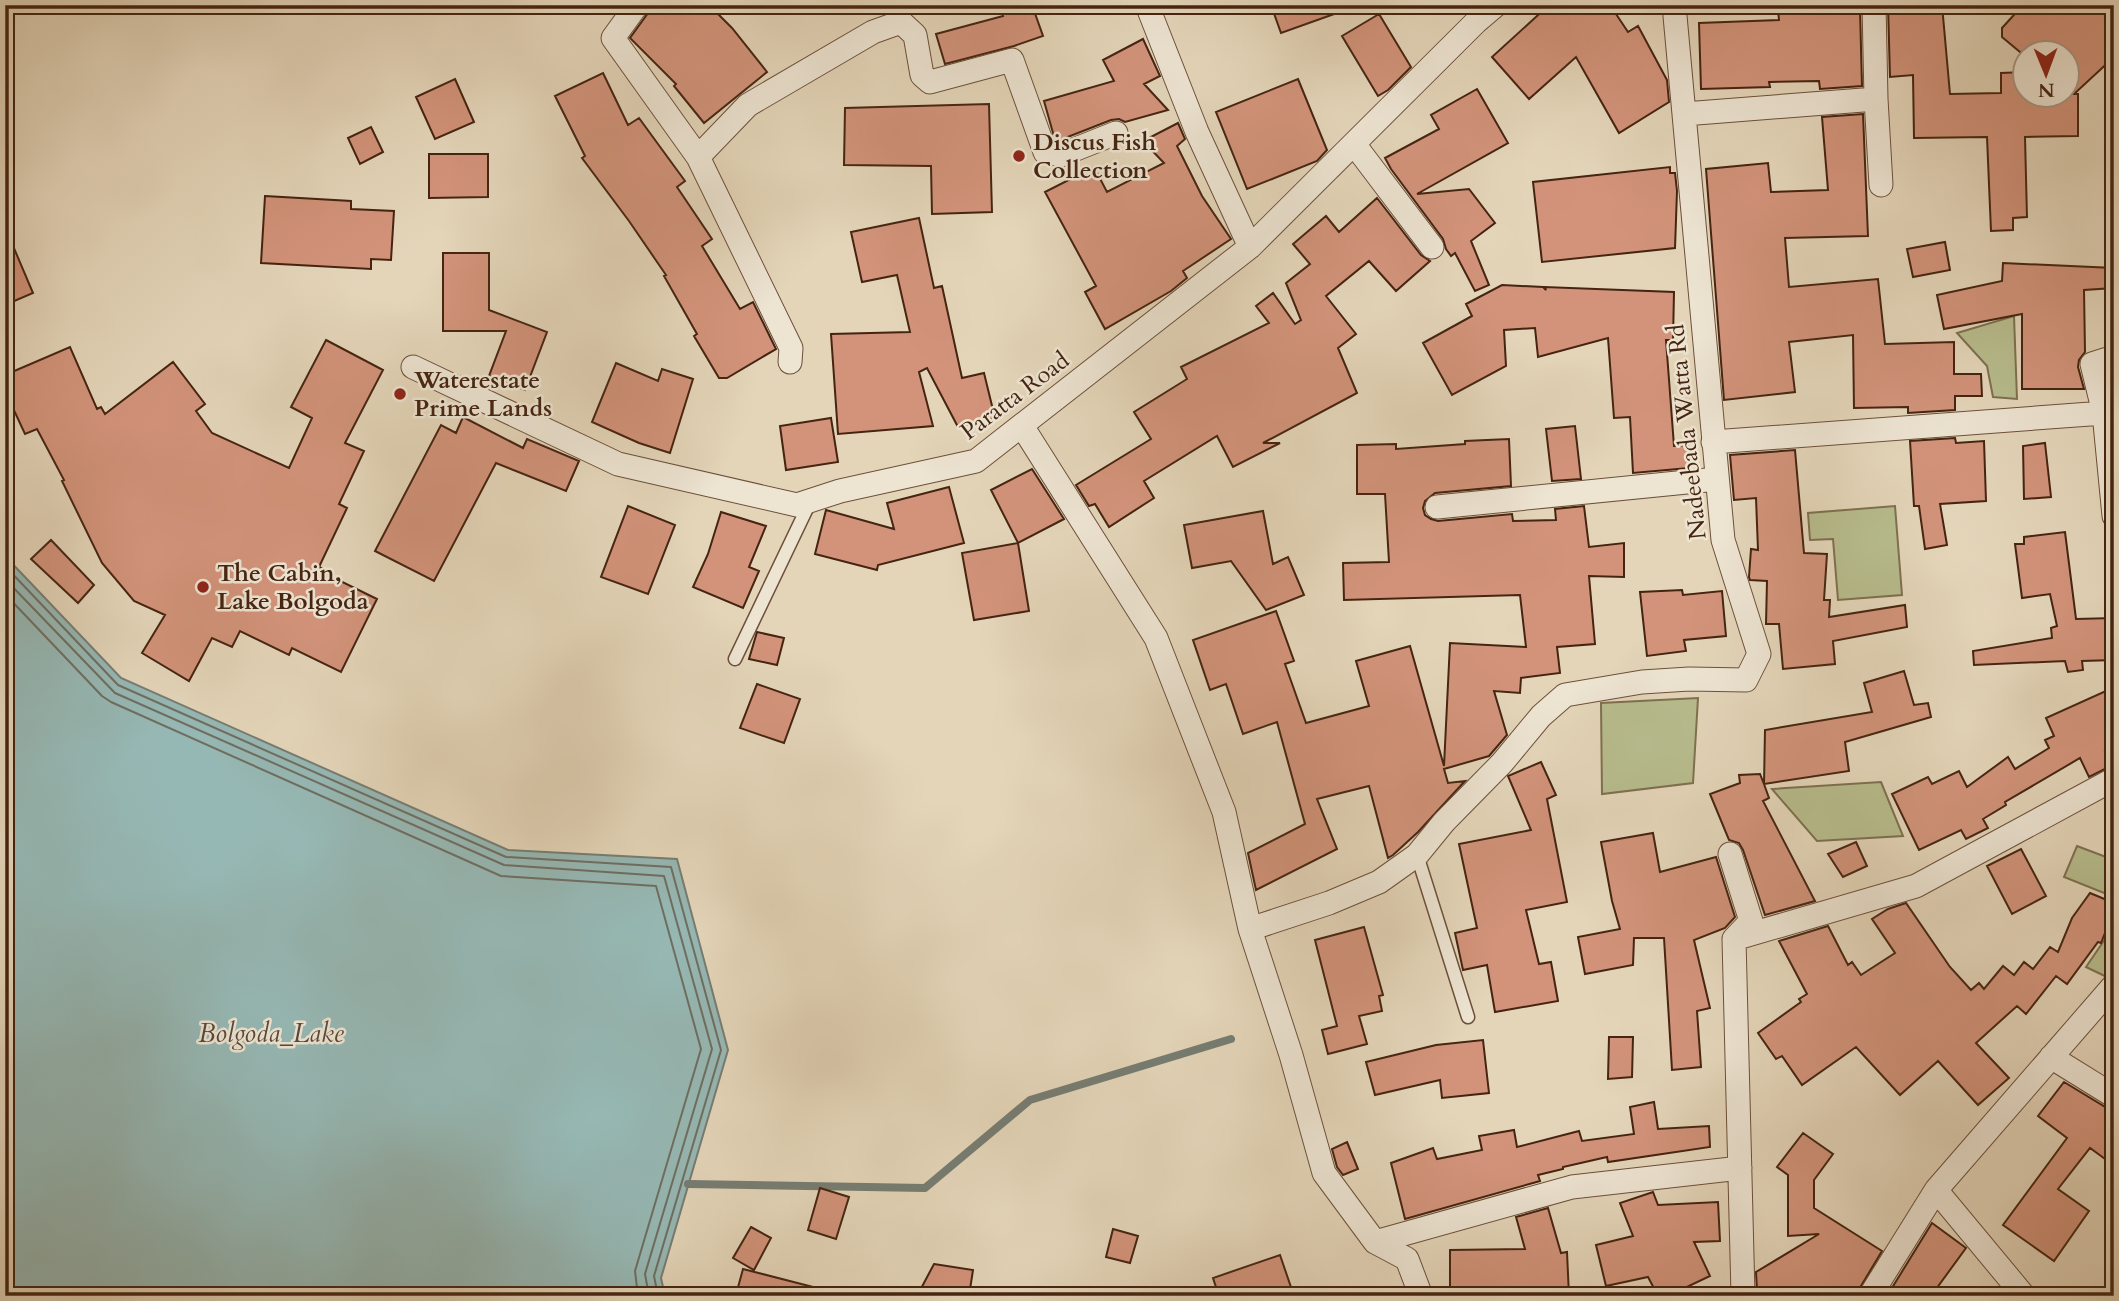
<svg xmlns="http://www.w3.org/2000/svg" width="2119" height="1301" viewBox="0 0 2119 1301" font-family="Cardo,serif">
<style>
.green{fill:#b7bc8d;stroke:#7e704f;stroke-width:2}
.water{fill:#96b8b4;stroke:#767d73;stroke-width:2}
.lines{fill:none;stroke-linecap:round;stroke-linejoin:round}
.shore{stroke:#6e6e62;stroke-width:2}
.stream{stroke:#767d73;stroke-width:8}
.building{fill:#d2937a;stroke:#452411;stroke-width:2}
.lane-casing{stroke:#6d503b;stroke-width:15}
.street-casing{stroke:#6d503b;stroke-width:25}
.lane{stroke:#ede4d2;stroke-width:12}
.street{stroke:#ede4d2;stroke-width:23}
.poi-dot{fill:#8f2418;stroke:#ede4d2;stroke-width:2.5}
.labels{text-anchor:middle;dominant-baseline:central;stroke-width:5;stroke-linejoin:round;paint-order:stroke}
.poi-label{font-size:24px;font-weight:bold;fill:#452411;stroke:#ede4d2;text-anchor:start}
.street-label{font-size:24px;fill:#452411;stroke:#ede4d2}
.water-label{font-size:26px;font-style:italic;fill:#59493a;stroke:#ede4d2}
</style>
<rect width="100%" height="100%" fill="#e4d5b9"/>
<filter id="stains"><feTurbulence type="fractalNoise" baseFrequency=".00286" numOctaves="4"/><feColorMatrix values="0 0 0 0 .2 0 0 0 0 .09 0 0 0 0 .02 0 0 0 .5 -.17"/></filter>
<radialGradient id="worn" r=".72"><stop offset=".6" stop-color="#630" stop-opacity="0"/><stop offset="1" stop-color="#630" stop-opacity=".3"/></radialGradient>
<path class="green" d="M2014,316L2017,399L1993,397L1987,366L1957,333Z
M1895,506L1902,595L1838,600L1833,539L1810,540L1808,513Z
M1698,698L1693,783L1602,794L1601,703Z
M1881,782L1903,836L1817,841L1772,789Z
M2077,846L2114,860V897L2064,877Z
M2114,926V976L2111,979L2086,967Z"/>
<path class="water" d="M5,556L121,678L508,850L677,859L728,1050L661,1278L665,1296H5Z"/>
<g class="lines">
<path class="shore" d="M5,566L118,685L506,857L671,867L721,1050L654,1276L658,1296
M5,579L115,693L504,865L664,876L712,1049L645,1274L649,1296
M5,594L102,696L111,702L501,876L656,886L701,1049L635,1271L638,1296"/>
<path class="stream" d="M688,1184L925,1188L1030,1100L1231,1039"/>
</g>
<path class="building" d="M651,5H709L732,28L767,72L704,123L674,86L676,84L630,38L648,13Z
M999,5H1032L1043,36L1014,46L945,64L936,34L1003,16Z
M1271,5H1351V8L1281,33Z
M1549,5H1610L1628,32L1638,26L1667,80L1669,102L1619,133L1576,57L1529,99L1492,57Z
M1888,5H1942L1950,94L2001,93V73L2025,72V94H2067V52H2020L2002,37V28L2023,5H2114V57L2074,94H2078V136L2025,137L2027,217L2013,218V230L1991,231L1987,137L1914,138L1913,75L1890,77Z
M1860,9L1862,86L1820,89L1819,81L1769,82L1770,87L1701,89L1699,23L1779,20L1778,10Z
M1379,14L1411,67L1388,90L1378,96L1342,36Z
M1143,39L1160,76L1144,84L1168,110L1125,122L1119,119L1111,120L1060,140H1055L1044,101L1114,81L1103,60Z
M603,73L628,125L639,118L685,181L677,187L712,239L702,246L740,309L753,302L776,349L727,378H719L694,336L697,334L664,276L666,275L629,221L582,158L585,156L555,96Z
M455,79L474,122L435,139L416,97Z
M1298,79L1327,150L1317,161L1247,189L1216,112Z
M1477,89L1508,143L1417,194L1469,189L1495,223L1471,241L1489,285L1475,291L1455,253L1451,256L1446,249L1443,239L1391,169L1385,158L1439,129L1431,115Z
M989,104L992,212L932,214L931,166L844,165L845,108Z
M1863,114L1868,236L1785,238L1789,287L1878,279L1885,344L1954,342V374H1981L1982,396H1955V410L1908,413V407L1854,408L1853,335L1789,342L1795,392L1724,400L1706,169L1768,163L1771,192L1828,190L1822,117Z
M1178,123L1185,139L1177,146L1202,196L1231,239L1183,271L1187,278L1171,291L1105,329L1085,292L1096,286L1045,192L1094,167L1107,192L1164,163L1143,141Z
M371,127L383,152L360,164L348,138Z
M429,154H488V197L429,198Z
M1670,167V173H1675L1677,191L1675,248L1542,262L1533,182Z
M265,196L351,201V209L394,211L391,260L371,259V269L261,263Z
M1377,198L1421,255L1430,261L1396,291L1369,261L1326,296L1356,334L1338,348L1357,393L1263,443H1280L1233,467L1217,436L1144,481L1154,498L1109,527L1095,504L1089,506L1076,485L1151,439L1134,412L1187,379L1181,367L1269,323L1256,306L1273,293L1295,324L1301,320L1286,283L1310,264L1293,244L1326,216L1339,232Z
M919,218L934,288L942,286L962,378L984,373L995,418L958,427L927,368L919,372L933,426L838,434L831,334L910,332L897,275L862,282L851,232Z
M5,227L33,293L5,305Z
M1945,242L1950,270L1913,277L1907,249Z
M443,253H489V310L547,332L525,390L489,376L506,331H443Z
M2003,263L2114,268V288L2084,290L2085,352L2079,360L2078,367L2084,389H2022V314L1944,329L1937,295L2002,281Z
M1502,285L1543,287L1546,290L1545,287L1674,292L1673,340H1666L1674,446L1688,445L1689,468L1633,473L1630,417L1614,418L1608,338L1538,357L1535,328L1504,330L1506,366L1452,395L1423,343L1472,316L1466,304Z
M326,340L383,370L345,443L364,451L339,504L347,508L319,567L329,571L328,575L377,599L341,672L292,648L289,655L240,631L232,647L212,638L189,681L142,653L165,615L134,601L102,563L62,481L64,480L37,429L25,434L5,391V375L70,347L97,409L101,407L105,414L173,362L205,404L196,411L212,433L289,468L312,418L291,407Z
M616,363L658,381L662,369L693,379L670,453L639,443L592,422Z
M463,417L523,448L527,439L579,461L566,491L496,463L434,581L375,551L441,425L456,433Z
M831,418L838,462L786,470L780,426Z
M1575,426L1581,479L1552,481L1546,429Z
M1955,438L1956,443L1984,441L1986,501L1940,504L1947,545L1925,549L1919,506H1914L1910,441Z
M1509,439L1511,486L1435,493L1425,501L1423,508L1425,515L1431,519L1438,521L1512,514L1513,521L1556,520L1555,509L1584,506L1589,547L1624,543V577L1589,576L1595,644L1557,647L1560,673L1521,678L1520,693L1494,691L1507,735L1489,756L1444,769L1448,783L1465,781L1418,832L1393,855L1388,858L1369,786L1317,799L1337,849L1256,890L1248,853L1305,824L1277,722L1243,734L1226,684L1210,690L1193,640L1276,611L1294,661L1285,664L1306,723L1369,706L1356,661L1410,646L1444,766L1450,643L1526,647L1520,595L1344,600L1343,563L1389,562L1385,494H1357V445L1396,444V449L1465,444V441Z
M2045,443L2051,497L2024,499L2023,446Z
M1795,450L1804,553L1827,554L1824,600H1830L1829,617L1905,605L1907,627L1833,641L1835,664L1783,669L1779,624H1766L1767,581L1750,580L1749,577L1751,549L1758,550L1756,498L1734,500L1730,455Z
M1032,469L1064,519L1018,543L991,490Z
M949,487L964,543L878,565L877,570L815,554L826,510L894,529L887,503Z
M628,506L675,525L648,594L601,577Z
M1263,511L1273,564L1288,557L1304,595L1266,610L1231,561L1192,568L1184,525Z
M721,512L766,526L749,567L759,571L743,608L693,587L708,554Z
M2065,532L2076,619L2114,618V660L2082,661L2083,670L2068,672L2065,661L1974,665L1973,651L2052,638L2051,628L2057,626L2050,594L2022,598L2015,544H2024V537Z
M51,540L94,585L78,603L31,559Z
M1018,543L1029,611L974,620L962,553Z
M1682,590L1683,595L1722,591L1726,636L1684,640L1686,651L1647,656L1640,592Z
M757,632L784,638L777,665L749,659Z
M1904,671L1914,705L1928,703L1931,717L1845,742L1849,771L1764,784L1769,798L1763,801L1815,901L1765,915L1743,850L1739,843L1729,840L1710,794L1740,783L1739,775L1760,774L1764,784L1765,730L1872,712L1864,683Z
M757,684L800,699L784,743L740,728Z
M2108,690L2114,703V748L2105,752L2111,766L2089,777L2080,758L2005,802L2006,805L1983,819L1988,828L1966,839L1961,830L1919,850L1892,794L1928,777L1932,784L1959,771L1967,787L2008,757L2015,769L2049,748L2045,740L2054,736L2046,718Z
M1541,762L1556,795L1547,799L1567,902L1526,910L1539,964L1551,962L1558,1001L1495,1012L1487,965L1463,970L1455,933L1477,928L1459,844L1531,830L1508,776Z
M1653,833L1660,872L1716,857L1735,917L1725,928L1694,940L1710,1008L1697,1011L1701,1067L1672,1070L1664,938H1634L1633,965L1585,974L1578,937L1620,929L1612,901L1601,842Z
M1856,842L1867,866L1843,877L1828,854Z
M2021,849L2046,896L2012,914L1987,866Z
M2090,893L2114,903V910L2101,943L2098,942L2067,984L2056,976L2026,1014L2017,1006L1976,1043L2009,1078L1978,1105L1938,1061L1900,1095L1856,1047L1802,1085L1782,1056L1776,1059L1758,1033L1801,1002L1799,999L1807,994L1779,941L1828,926L1848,965L1852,962L1861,975L1895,953L1872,919L1888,909L1906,903L1950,967L1971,990L1979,983L1984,989L2003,966L2014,975L2024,962L2033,969L2050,947L2058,952L2072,918Z
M1364,927L1383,995L1379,996L1382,1011L1359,1016L1367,1044L1328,1054L1322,1030L1337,1026L1315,940Z
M1609,1037H1633L1632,1077L1608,1079Z
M1483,1040L1489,1093L1442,1098L1440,1080L1375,1095L1366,1062L1436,1045Z
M2064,1082L2107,1108L2114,1110V1148L2105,1159L2090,1148L2058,1189L2089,1211L2054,1261L2003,1225L2067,1138L2038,1116Z
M1654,1102L1658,1129L1709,1126L1710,1147L1608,1162L1607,1157L1563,1167V1169L1538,1175L1540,1181L1405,1219L1391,1163L1433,1148L1437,1159L1482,1150L1479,1136L1514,1130L1517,1147L1579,1131L1582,1141L1634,1134L1630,1107Z
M1803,1133L1833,1154L1814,1180V1208L1882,1251L1855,1296H1760L1757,1290L1756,1272L1819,1234L1788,1236V1175L1777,1167Z
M1347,1142L1358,1169L1343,1175L1337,1167L1332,1149Z
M820,1188L849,1197L836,1239L808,1230Z
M1653,1192L1658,1205L1718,1202L1720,1241L1694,1242L1710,1276L1668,1296H1658L1648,1277L1606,1286L1596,1245L1633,1236L1620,1203Z
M1548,1208L1561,1253L1567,1252L1569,1296H1450V1250L1525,1249L1516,1217Z
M1932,1223L1966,1248L1931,1296H1887Z
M751,1227L771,1238L754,1270L733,1258Z
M1113,1229L1138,1236L1130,1263L1106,1257Z
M1280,1255L1294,1296H1219L1213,1278Z
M934,1264L973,1270L969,1296H917Z
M743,1269L817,1288L816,1296H757L737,1291Z"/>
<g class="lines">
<g class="lane-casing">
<path id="lane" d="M735,659L811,500
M1417,855L1468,1017"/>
</g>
<g class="street-casing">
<path id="street" d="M637,5L613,38L698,157L791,348L790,362
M1147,5L1197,132L1250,247
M1874,5L1876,99
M1684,114L1876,99L1881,185
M1354,144L1432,247
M698,157L748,105L873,32L901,22L915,35L922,75L930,82L1012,60L1045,152L1061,155L1116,133
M413,367L618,464L797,505L840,491L976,461L1250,247L1476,22L1496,5
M2104,413L2092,364L2114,357
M1022,426L1156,638L1224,812L1250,929L1291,1055L1324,1173L1375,1242L1407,1259L1421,1296
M1713,442L2104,413L2114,516
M1437,507L1717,479
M1730,854L1751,921L1734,939
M1250,929L1329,903L1379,882L1417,855L1444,822L1502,763L1541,716L1565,695L1642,682L1689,679L1746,680L1759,654L1723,540L1674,5
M2051,1057L2114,1096
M1375,1242L1572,1187L1740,1168
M1743,1296L1734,939L1916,886L2114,779
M1870,1296L1936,1190
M2024,1296L1936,1190L2114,985"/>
</g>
<use href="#lane" class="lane"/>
<use href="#street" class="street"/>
</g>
<g class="poi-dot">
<circle cx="1019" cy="156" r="7"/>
<circle cx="400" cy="394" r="7"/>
<circle cx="203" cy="587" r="7"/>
</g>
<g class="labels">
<g class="poi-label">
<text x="1033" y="142">Discus Fish<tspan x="1033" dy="28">Collection</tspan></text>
<text x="414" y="380">Waterestate<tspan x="414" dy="28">Prime Lands</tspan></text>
<text x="217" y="573">The Cabin,<tspan x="217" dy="28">Lake Bolgoda</tspan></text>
</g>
<g class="street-label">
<text transform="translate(1015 396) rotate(-37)">Paratta Road</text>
<text transform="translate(1687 432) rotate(-96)">Nadeebada Watta Rd</text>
</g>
<g class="water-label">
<text x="271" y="1033">Bolgoda_Lake</text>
</g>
</g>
<rect width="2119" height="1301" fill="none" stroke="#e4d5b9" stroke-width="28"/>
<rect x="7" y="7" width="2105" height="1287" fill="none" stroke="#452411" stroke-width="3.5"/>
<rect x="14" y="14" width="2091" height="1273" fill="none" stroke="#452411" stroke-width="2"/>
<g transform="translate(2046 74) rotate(179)"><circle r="33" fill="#ede4d2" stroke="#aa9785" stroke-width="2"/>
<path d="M0-5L12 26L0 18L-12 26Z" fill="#8f2418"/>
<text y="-10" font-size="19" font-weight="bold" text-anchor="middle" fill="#452411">N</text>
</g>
<rect width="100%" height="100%" filter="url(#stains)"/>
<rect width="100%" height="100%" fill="url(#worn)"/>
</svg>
